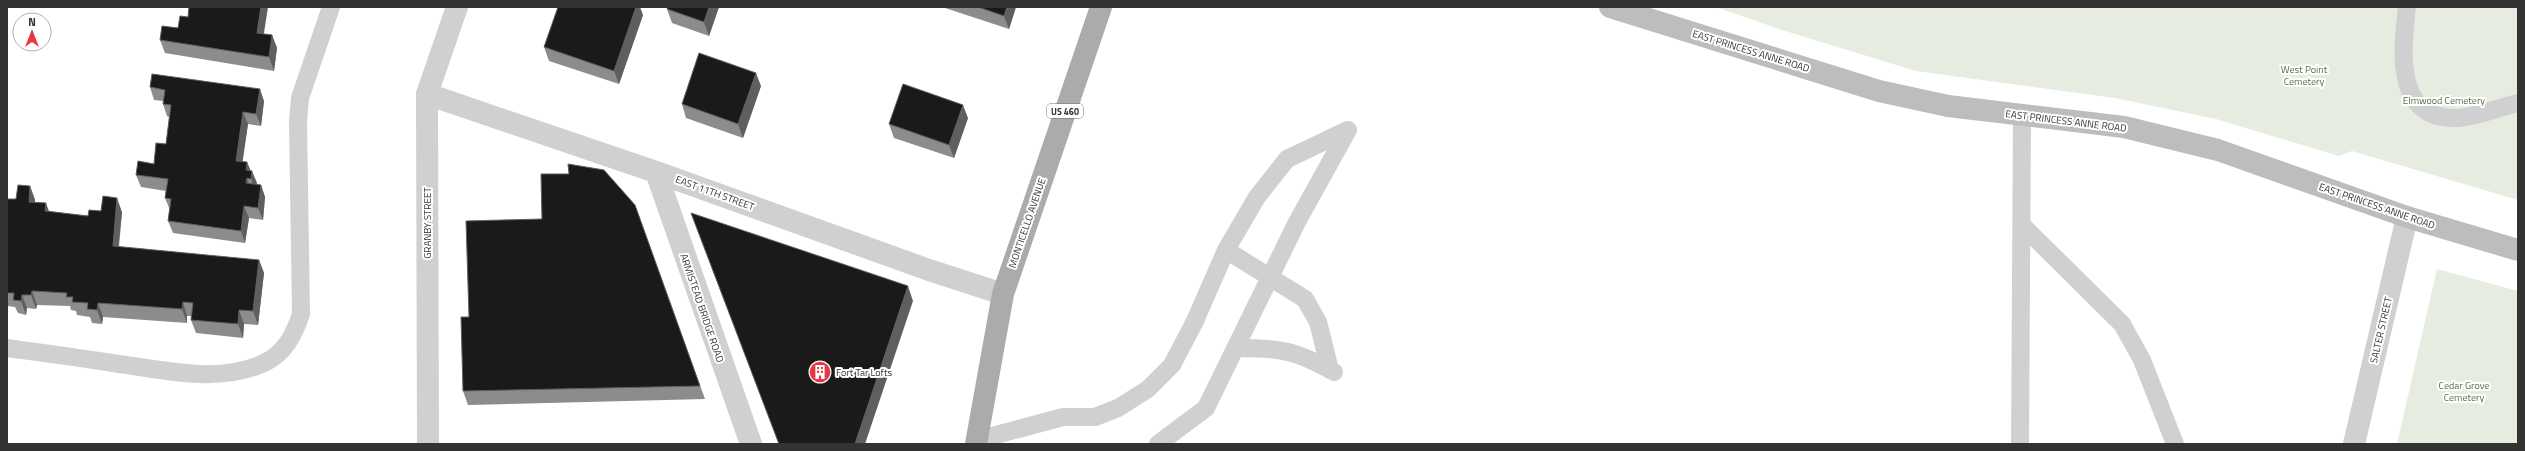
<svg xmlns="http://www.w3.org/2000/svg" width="2525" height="451" viewBox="0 0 2525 451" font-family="'Titillium Web',sans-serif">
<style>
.green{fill:#e6ecdf}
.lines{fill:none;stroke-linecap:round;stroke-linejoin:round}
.service{stroke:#d0d0d0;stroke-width:18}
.minor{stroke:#d0d0d0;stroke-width:22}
.tertiary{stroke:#d0d0d0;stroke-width:22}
.secondary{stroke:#bdbdbd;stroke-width:22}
.primary{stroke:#ababab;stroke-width:22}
.wall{fill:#8c8c8c}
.shaded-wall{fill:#5f5f5f}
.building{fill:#1a1a1a;stroke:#5f5f5f}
.labels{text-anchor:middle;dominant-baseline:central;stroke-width:4;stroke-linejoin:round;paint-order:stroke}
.shield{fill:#fff;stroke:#707070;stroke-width:1}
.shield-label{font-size:9px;font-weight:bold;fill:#333}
.street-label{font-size:10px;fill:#333;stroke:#fff}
.park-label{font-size:10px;fill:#56703f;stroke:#fff}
.poi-label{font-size:10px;fill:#333;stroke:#fff;text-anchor:start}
</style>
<rect width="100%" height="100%" fill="#fff"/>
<path class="green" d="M1716,7H2518V200L2352,151L2339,156L2216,119L2115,98L1916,71L1782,30Z
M2437,269L2518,291V444H2397Z"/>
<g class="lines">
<path class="service" d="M2407,7C2402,50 2394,118 2455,118C2473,118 2500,107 2518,103
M2022,225L2122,324L2142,360L2175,444
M1226,250L1305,299L1318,322L1330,370
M7,348C44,353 82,358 119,364C165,370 219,384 264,363C285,353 294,335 301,314L298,122L300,98L331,7
M1235,348C1280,348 1295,350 1334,372
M977,440L1063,417H1095L1118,408L1148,389L1172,365L1195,321L1226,250L1257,197L1287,159L1348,130
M1158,444L1206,408L1297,222L1348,130
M2020,444L2022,115"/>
<path class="minor" d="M427,94L656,172L929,270L1003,294
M656,172L751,444
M2354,444L2407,217"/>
<path class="tertiary" d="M428,444L427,94L457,7"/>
<path class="secondary" d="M1610,7L1879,91L1948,106L2124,127L2218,150L2407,217L2518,250"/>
<path class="primary" d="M976,444L1003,294L1101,7"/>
</g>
<path class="wall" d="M719,7L709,36L672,23L667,9Z
M942,7H1016L1009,29Z
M643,15L619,84L549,61L544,47Z
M188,17L264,34L272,35L277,48L274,71L165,53L160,40L178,28Z
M761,86L743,138L686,118L682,104Z
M150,87L264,101L261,126L248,124L242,162H247L250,170L257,183L256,185H261L265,197L263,220L249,218L245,243L173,233L168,221L170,210L165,198L166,191L141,187L136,175L154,164L166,144L169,117L167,116L163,104V101L154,100Z
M968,118L954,158L894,138L889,124Z
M30,186L35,200V203L49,211L88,216L101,211L122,212L119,247L259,260L264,273L258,325L244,324L243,338L196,333L191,320V316H187V323L103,317L102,324L92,323L90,317L77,315L76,311L71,310L70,306L37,305L36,309L27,308L26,315L18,313L15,307L7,306V308V199H16Z
M635,205L705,399L468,405L463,391L469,317L542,219Z"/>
<path class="shaded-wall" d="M261,7H268L262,46L257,33Z
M636,7H640L643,15L619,84L614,71Z
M709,7H719L709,36L704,22Z
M1007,7H1016L1009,29L1004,16Z
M272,35L277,48L274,71L269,57Z
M756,73L761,86L743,138L738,124Z
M260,89L264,101L261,126L256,114Z
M963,105L968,118L954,158L949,145Z
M243,112L248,124L241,173L236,161Z
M247,162L252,174V171L257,183L255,191L251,179L246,170Z
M247,178L251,190L246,183Z
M261,185L265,197L263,220L258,208Z
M30,186L35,200L34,216L29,202Z
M117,198L122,212L117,260L113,246Z
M46,203L51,217L45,211Z
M244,206L249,218L245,243L241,231Z
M259,260L264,273L258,325L253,311Z
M908,286L913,301L865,444H855Z
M32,291L37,305L36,309L31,295Z
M22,295L27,308L26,315L21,301Z
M183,302L187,316V323L182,309Z
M98,303L103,317L102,324L97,310Z
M239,310L244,324L243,338L238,324Z"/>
<path class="building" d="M189,7H261L257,33L272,35L269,57L160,40L162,26L178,28L180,16L188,17Z
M558,7H636L614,71L544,47Z
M668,7H709L704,22L667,9Z
M978,7H1007L1004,16Z
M699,53L756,73L738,124L682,104Z
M152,74L260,89L256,114L243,112L236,161L247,162L246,170L252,171L251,179L247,178L246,183L261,185L258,208L244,206L241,231L168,221L171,199L165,198L168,179L136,175L138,161L154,164L156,143L166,144L171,105L163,104L165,90L150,87Z
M903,84L963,105L949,145L889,124Z
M568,164L604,170L635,205L700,386L463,391L461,317H469L466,221L542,219L541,174H569Z
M18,185L30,186L29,202L46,203L45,211L88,216L89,210L101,211L103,196L117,198L113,246L259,260L253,311L239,310L238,324L191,320L193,303L183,302L182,309L98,303L97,310L87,309L88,303L72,302L73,297H66L67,293L32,291L31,295H22L21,301L13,300L14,293H7V199H16Z
M691,213L908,286L855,444H779Z"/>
<defs>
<g id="building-disc" transform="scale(1.15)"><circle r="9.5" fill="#e63946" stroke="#fff"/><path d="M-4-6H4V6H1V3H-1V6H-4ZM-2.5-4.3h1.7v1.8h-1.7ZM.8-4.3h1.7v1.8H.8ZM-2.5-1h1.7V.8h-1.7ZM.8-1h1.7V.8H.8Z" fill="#fff"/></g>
</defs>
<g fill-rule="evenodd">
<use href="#building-disc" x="820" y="372"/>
</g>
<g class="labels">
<rect class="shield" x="1047" y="104" width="36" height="14" rx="3"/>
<g class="shield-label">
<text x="1065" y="111">US 460</text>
</g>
<g class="street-label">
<text transform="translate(1751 51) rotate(17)">EAST PRINCESS ANNE ROAD</text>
<text transform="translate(2066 121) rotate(7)">EAST PRINCESS ANNE ROAD</text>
<text transform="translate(715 193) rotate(20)">EAST 11TH STREET</text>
<text transform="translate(2377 206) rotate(19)">EAST PRINCESS ANNE ROAD</text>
<text transform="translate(427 223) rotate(-90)">GRANBY STREET</text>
<text transform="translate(1027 223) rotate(-71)">MONTICELLO AVENUE</text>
<text transform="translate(702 308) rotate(71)">ARMISTEAD BRIDGE ROAD</text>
<text transform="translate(2381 330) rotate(-77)">SALTER STREET</text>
</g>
<g class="park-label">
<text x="2304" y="69">West Point<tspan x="2304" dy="12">Cemetery</tspan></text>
<text x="2444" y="100">Elmwood Cemetery</text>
<text x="2464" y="385">Cedar Grove<tspan x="2464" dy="12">Cemetery</tspan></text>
</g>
<g class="poi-label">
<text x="836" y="372">Fort Tar Lofts</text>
</g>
</g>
<rect width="2525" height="451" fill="none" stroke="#333333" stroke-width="16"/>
<g transform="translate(32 32)"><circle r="19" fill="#ffffff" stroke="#adadad"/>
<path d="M0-3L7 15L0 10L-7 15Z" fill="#e63946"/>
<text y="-6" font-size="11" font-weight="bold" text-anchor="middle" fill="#333333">N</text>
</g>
</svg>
